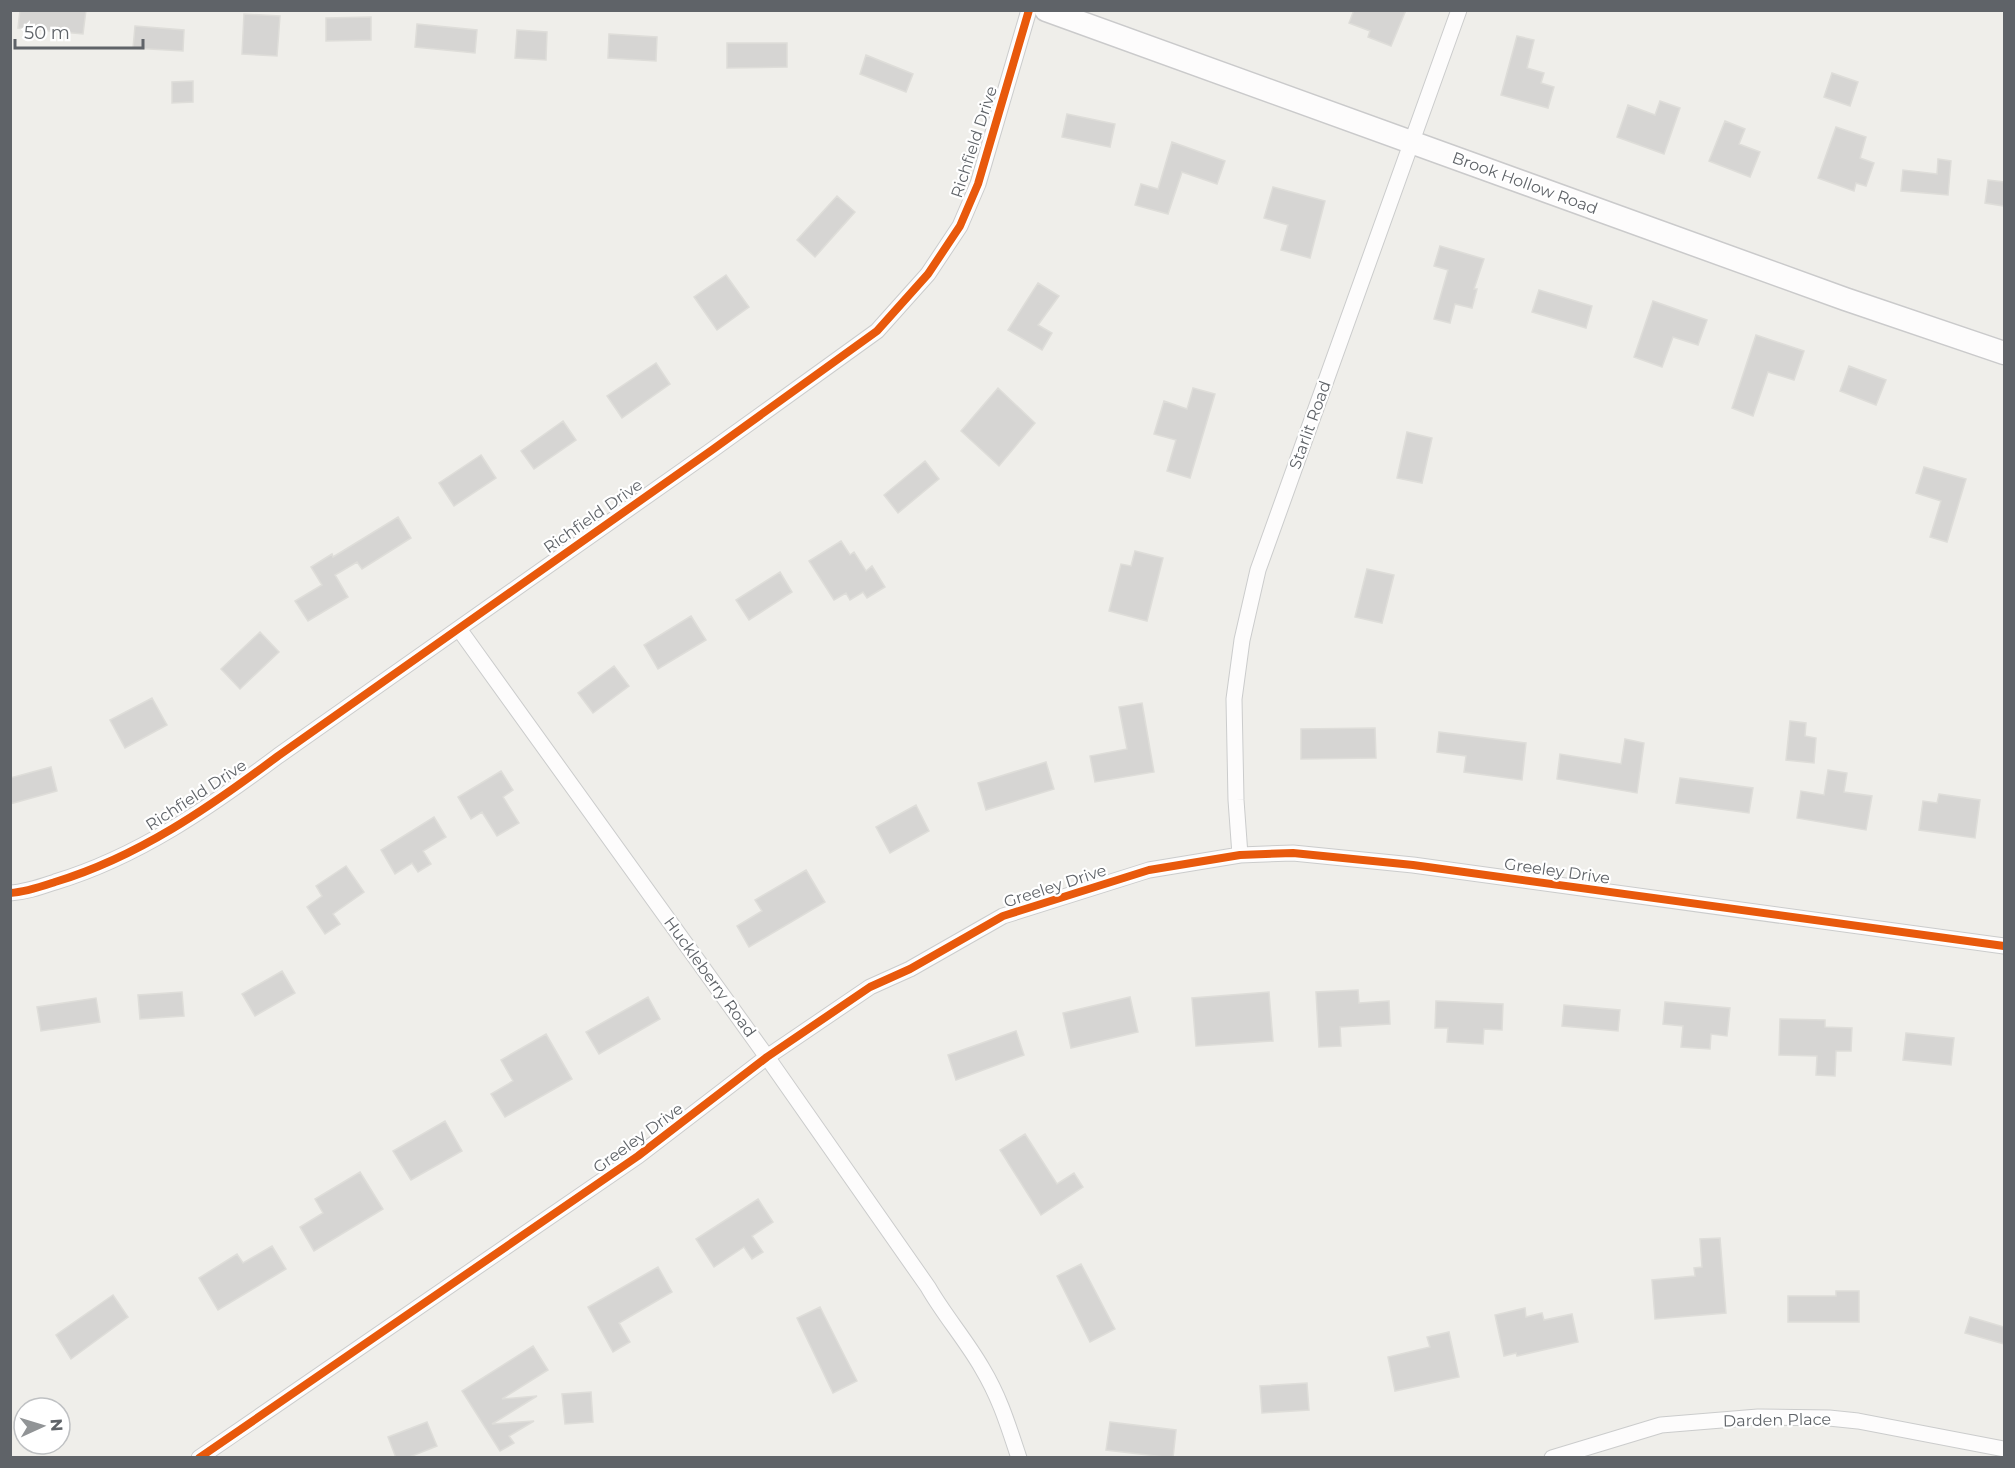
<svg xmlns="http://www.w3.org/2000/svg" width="2015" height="1468" viewBox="0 0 2015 1468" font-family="Montserrat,sans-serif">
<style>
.building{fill:#d6d5d3;stroke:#deddd9;stroke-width:1.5}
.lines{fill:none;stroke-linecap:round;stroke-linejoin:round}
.street-casing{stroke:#cbcccc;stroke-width:17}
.secondary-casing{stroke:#cacacb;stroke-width:25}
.street{stroke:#fdfcfc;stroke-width:15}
.secondary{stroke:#fdfcfc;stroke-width:22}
.cycleway-casing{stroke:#fff;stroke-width:11}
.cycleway{stroke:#e8590c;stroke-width:8}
.labels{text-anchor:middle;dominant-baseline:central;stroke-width:4.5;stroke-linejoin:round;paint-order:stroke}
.street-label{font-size:16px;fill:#5f6368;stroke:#fff}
</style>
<rect width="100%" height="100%" fill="#efeeea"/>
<path class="building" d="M20,10H86L83,34L18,28Z
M1354,10H1406L1391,46L1368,37L1370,31L1349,23Z
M244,14L280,16L277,56L242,54Z
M371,17V40L326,41V18Z
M417,24L477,30L475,53L415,47Z
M135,26L184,30L183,51L133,48Z
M517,30L547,32L546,60L515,58Z
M609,34L657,37L656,61L608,58Z
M1517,36L1534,40L1527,68L1544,73L1541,83L1554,87L1548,108L1501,95Z
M727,43H787V67L727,68Z
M866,55L913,74L906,92L860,74Z
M1832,73L1858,82L1850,106L1824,97Z
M193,81V102L172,103V82Z
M1660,101L1680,108L1664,154L1617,137L1628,105L1655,115Z
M1067,114L1115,124L1110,147L1062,137Z
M1725,121L1745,129L1739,144L1760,152L1750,177L1709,161Z
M1836,127L1866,137L1860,158L1874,163L1866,186L1856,183L1854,191L1818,178Z
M1172,142L1225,161L1217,184L1182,172L1168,214L1135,205L1141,184L1158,189Z
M1938,159L1951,161L1948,195L1901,191L1903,170L1937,174Z
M1988,180L2004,182V206L1985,203Z
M1273,187L1325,201L1310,258L1281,250L1288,225L1264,218Z
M837,196L855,212L815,257L797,240Z
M1440,246L1484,259L1474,289H1477L1472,308L1455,304L1450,323L1434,319L1448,270L1434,266Z
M726,275L749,307L717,330L694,297Z
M1038,283L1059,296L1038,325L1052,333L1042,350L1008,330Z
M1539,290L1592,306L1586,328L1532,312Z
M1653,301L1707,320L1698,345L1673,337L1662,367L1634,357Z
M1756,335L1804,351L1794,380L1768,372L1753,416L1732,408Z
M656,363L670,384L622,418L607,396Z
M1849,366L1886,380L1876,405L1840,391Z
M998,388L1035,423L999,466L961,431Z
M1193,388L1215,394L1190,478L1167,471L1176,440L1154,434L1164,401L1187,409Z
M563,421L576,440L534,469L521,451Z
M1407,432L1432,438L1422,483L1397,478Z
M481,455L496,478L454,506L439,483Z
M925,461L939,479L898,513L884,495Z
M1924,467L1966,479L1947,542L1930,537L1941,501L1916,493Z
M398,517L411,538L362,569L357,562L335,575L348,597L308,621L295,601L322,585L311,567L332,554L333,557Z
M841,541L850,555L854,552L866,571L872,566L885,587L867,598L863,592L850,600L846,593L834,600L809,561Z
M1135,551L1163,558L1147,621L1109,611L1121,564L1131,566Z
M1367,569L1394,575L1382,623L1355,617Z
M780,572L792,592L749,620L736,600Z
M691,616L706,640L658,669L644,645Z
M260,632L279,652L240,689L221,669Z
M614,666L629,686L593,713L578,693Z
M152,698L167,725L125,748L110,720Z
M1142,703L1154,772L1095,782L1090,756L1127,749L1119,707Z
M1790,721L1806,723L1805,736L1816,738L1814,763L1786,760Z
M1375,728L1376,758L1301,759V729Z
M1439,732L1526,743L1522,780L1464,772L1466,756L1437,752Z
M1625,739L1644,743L1637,793L1557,779L1560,754L1621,764Z
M1046,762L1054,789L986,810L978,783Z
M51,767L57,791L10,804V778Z
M1828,770L1847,773L1844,792L1872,796L1866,830L1797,818L1801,791L1824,795Z
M501,771L513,790L503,797L519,823L497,836L482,812L471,819L458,797Z
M1680,778L1753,788L1749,813L1676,803Z
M1939,794L1980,800L1975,838L1919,830L1923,801L1937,803Z
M916,805L929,831L890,853L876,827Z
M434,817L446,837L423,851L431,864L418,872L412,863L395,874L381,850Z
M346,866L364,892L333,914L340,924L325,934L307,907L322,896L316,886Z
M806,870L825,902L749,947L737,926L762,911L755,900Z
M282,971L295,993L255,1016L242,994Z
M1358,990L1359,1003L1389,1001L1390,1024L1340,1027L1341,1046L1319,1047L1316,992Z
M182,992L184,1016L140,1019L138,995Z
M1269,992L1273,1041L1196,1046L1192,998Z
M648,997L660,1019L599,1054L586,1032Z
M1130,997L1138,1032L1071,1048L1063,1013Z
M96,998L100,1022L41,1031L37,1007Z
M1436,1001L1503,1004L1502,1030L1484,1029L1483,1044L1447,1042L1448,1028H1435Z
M1665,1002L1730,1008L1727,1036L1711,1034L1710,1049L1681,1047L1683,1026L1663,1024Z
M1564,1005L1620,1010L1618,1031L1562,1026Z
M1780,1019L1825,1020V1027L1852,1028L1851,1051H1836L1835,1076L1816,1075L1817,1056L1779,1055Z
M1016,1031L1024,1055L956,1080L948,1055Z
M1906,1033L1954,1038L1951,1065L1903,1060Z
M546,1034L572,1079L505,1117L491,1094L513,1081L501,1060Z
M445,1121L462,1151L411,1180L393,1151Z
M1025,1134L1057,1184L1074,1173L1083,1187L1041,1215L1000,1150Z
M360,1172L383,1209L314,1251L300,1227L323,1213L315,1199Z
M758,1199L773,1222L752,1236L763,1252L752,1259L744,1247L714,1267L696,1239Z
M1720,1238L1726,1313L1655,1319L1652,1280L1695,1276L1694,1268L1702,1267L1700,1239Z
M272,1246L286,1269L218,1310L199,1278L237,1254L243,1263Z
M1081,1264L1115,1329L1090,1342L1057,1276Z
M658,1267L672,1292L619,1323L630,1342L613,1352L588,1307Z
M1836,1291H1859V1322H1788V1296H1836Z
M113,1295L128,1317L71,1359L56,1335Z
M820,1307L857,1381L833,1393L797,1318Z
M1525,1308L1526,1317L1542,1313L1544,1320L1572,1314L1578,1342L1517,1356L1516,1353L1504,1356L1495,1315Z
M1970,1317L2004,1327V1344L1965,1333Z
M1449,1332L1459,1377L1395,1391L1388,1357L1430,1347L1427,1337Z
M533,1346L548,1370L502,1399L537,1396L492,1424L534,1421L509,1436L514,1443L500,1451L462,1391Z
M1307,1383L1309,1410L1262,1413L1260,1386Z
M591,1392L593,1422L565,1424L562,1394Z
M427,1422L437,1446L407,1458H396L388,1437Z
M1110,1422L1176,1430L1173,1458L1106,1450Z"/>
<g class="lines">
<g class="street-casing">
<path id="street" d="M459,629L767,1057L928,1287C944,1315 966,1340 982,1368C1000,1398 1008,1425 1019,1458
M1240,855L1236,800L1234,699L1242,640L1258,570L1459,10
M10,893C26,892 40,887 55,882C138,857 210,807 278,756L712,450L877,331L928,274L960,226L978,184L1029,10
M199,1458L638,1156L767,1057L870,987L910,969L1003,916L1149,870L1240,855L1293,853L1413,865L2004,946
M1552,1458L1661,1425L1758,1417L1829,1418L1858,1421L2004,1449"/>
</g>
<g class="secondary-casing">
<path id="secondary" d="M1046,10L1845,299L2004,353"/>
</g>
<use href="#street" class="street"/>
<use href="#secondary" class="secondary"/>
<g class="cycleway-casing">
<path id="cycleway" d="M10,893C26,892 40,887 55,882C138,857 210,807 278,756L712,450L877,331L928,274L960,226L978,184L1029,10
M199,1458L638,1156L767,1057L870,987L910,969L1003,916L1149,870L1240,855L1293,853L1413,865L2004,946"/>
</g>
<use href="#cycleway" class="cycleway"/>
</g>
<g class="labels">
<g class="street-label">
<text transform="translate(974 142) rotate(-72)">Richfield Drive</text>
<text transform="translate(1525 183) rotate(20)">Brook Hollow Road</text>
<text transform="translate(1310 425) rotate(-70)">Starlit Road</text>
<text transform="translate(593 516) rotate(-35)">Richfield Drive</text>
<text transform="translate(196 795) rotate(-33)">Richfield Drive</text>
<text transform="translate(1557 871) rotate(8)">Greeley Drive</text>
<text transform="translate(1055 886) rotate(-18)">Greeley Drive</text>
<text transform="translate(710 977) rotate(54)">Huckleberry Road</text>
<text transform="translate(638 1138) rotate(-36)">Greeley Drive</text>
<text transform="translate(1777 1420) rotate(-1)">Darden Place</text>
</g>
</g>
<rect width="2015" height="1468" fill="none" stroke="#5f6368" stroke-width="24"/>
<g transform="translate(42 1426) rotate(86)"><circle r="28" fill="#ffffff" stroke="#bfc1c3" stroke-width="1.5"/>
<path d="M0-4.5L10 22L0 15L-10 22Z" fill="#919496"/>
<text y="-9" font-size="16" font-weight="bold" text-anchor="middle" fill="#5f6368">N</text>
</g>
<path d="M15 39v9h128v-9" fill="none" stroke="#5f6368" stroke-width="3"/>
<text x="24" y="39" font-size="18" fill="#5f6368" stroke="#ffffff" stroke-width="4.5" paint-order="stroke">50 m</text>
</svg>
